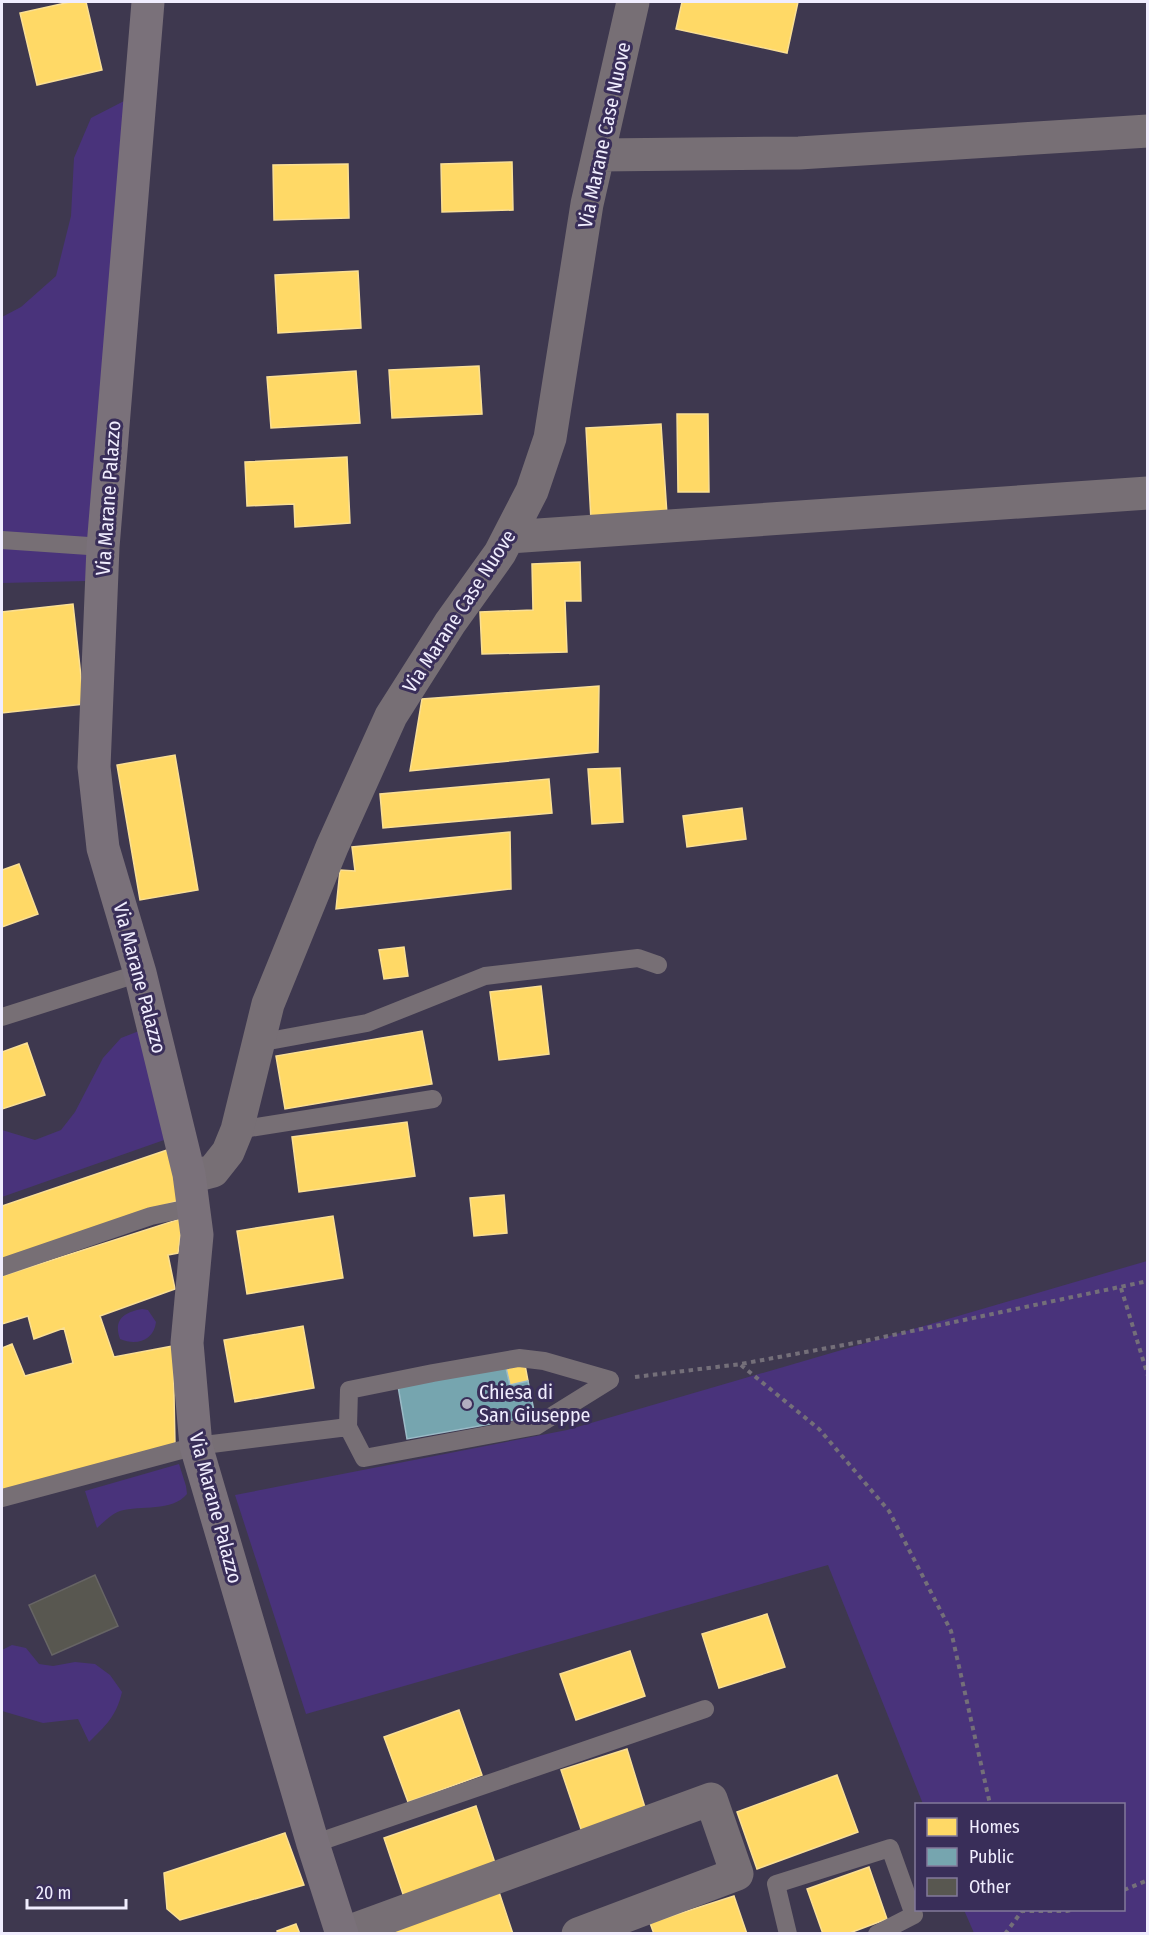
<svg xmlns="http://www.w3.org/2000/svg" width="1149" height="1935" viewBox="0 0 1149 1935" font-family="'Fira Sans Condensed',sans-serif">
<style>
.green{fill:#49337b}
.homes{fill:#ffd966;stroke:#fadf94;stroke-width:1.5}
.public{fill:#76a5af;stroke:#9bbbc7;stroke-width:1.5}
.building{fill:#585750;stroke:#676565;stroke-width:1.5}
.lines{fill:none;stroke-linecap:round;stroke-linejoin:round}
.path{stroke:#746f79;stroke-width:4;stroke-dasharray:4.5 4.5;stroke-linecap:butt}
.service{stroke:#776f75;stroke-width:18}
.minor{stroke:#776f75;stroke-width:33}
.secondary{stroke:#7a717a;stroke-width:33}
.poi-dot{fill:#b2aec1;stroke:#392e59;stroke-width:2}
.labels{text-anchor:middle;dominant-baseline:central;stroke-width:6;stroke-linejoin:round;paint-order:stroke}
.street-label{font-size:20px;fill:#f0edfe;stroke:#392e59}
.poi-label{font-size:20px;fill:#f0edfe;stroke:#392e59;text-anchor:start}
</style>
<rect width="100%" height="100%" fill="#3e384f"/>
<path class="green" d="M126,100L86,581L2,583V317L21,307L56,276L71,216L74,158L91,118Z
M139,1031L167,1139L2,1197V1130L35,1140L61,1130L75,1112L103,1058L121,1038Z
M1147,1261V1933H974L964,1910H1124V1804H923L828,1565L306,1714L235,1495L567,1430Z
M142,1309L148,1310L156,1322C154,1341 136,1346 120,1339C113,1320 124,1312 142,1309Z
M179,1464L186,1486L187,1494C172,1512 141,1505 120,1511C111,1514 104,1522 97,1528L85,1491Z
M12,1645L26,1648L39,1664L53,1666L75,1662L95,1664L110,1675L122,1692C116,1717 106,1725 89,1742L78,1719L43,1723L2,1711V1650Z"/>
<path class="homes" d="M70,2H86L102,70L37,85L20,13Z
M682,2H798L787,53L676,29Z
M512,162L513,210L442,212L441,164Z
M348,164L349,218L274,220L273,165Z
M358,271L361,328L278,333L275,275Z
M479,366L482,414L392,418L389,370Z
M356,371L360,423L271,428L267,377Z
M677,414H708L709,492H678Z
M661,424L667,515L591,520L586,428Z
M347,457L350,523L295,527L294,504L247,506L245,462Z
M580,562L581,601H565L567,652L482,654L480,612L533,610L532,564Z
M73,604L84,704L2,713V612Z
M599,686L598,752L410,771L422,699Z
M175,755L198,890L140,900L117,765Z
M620,768L623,822L592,824L588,769Z
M549,779L552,813L383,828L380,794Z
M742,808L746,839L687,847L683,816Z
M510,832L511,889L336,909L340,870L355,871L352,847Z
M19,864L38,914L2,927V870Z
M404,947L408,976L384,979L379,950Z
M541,986L549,1054L499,1060L490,992Z
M422,1031L432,1084L285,1109L276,1056Z
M27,1043L45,1095L2,1109V1052Z
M407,1122L415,1176L299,1192L292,1137Z
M170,1149L186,1198L2,1260V1206Z
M504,1195L507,1233L474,1236L470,1198Z
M333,1216L343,1278L247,1294L237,1231Z
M183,1218L178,1253L168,1255L175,1289L100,1316L114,1357L173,1346L175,1445L3,1491L2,1485V1348L12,1344L25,1376L73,1363L64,1328L34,1339L28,1316L2,1324V1276Z
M303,1326L314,1388L235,1402L224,1340Z
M525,1365L528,1381L510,1385L506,1368Z
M767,1614L785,1667L719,1688L702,1634Z
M630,1651L645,1696L576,1720L560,1674Z
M459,1710L482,1775L408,1802L384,1737Z
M627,1749L647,1814L583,1835L561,1770Z
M837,1775L858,1832L757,1869L737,1812Z
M476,1806L497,1869L405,1900L384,1838Z
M285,1833L304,1885L180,1920L167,1909L164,1873Z
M869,1867L887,1919L847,1934H823L807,1889Z
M497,1886L513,1934H370Z
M734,1896L747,1934H654L650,1923Z
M296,1924L300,1934H278L277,1931Z"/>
<path class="public" d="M506,1368L510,1385L528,1381L535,1416L407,1439L398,1386Z"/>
<path class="building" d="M95,1575L118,1626L52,1655L29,1605Z"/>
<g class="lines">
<path class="path" d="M1121,1288L1148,1376
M741,1365L819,1429L889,1511L951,1631L990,1804
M635,1377L741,1364L860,1342L1148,1281
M1124,1890L1148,1880
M1021,1910L1022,1911H1067L1072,1910
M1005,1934L1022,1911"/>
<path class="service" d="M2,540L103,547
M2,1017L140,973
M258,1043L367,1023L485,976L638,958L658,965
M237,1130L433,1099
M2,1267L151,1216L194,1207
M348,1427L364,1458L536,1426L610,1380
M2,1498L196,1446L348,1427L349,1390L433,1373L519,1358L544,1361L610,1380
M313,1844L705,1709
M788,1934L776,1884L890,1848L914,1915L877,1934"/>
<path class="minor" d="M599,155L799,153L1148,131
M509,537L1148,493
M190,1177L213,1171L228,1152L237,1130L268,1004L332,847L391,716L450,623L500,553L532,491L550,438L587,204L633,2
M342,1934L711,1799L737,1874L578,1934"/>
<path class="secondary" d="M148,2L103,547L94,767L103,848L140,973L189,1174L197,1235L187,1343L196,1446L313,1844L342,1934"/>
</g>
<circle class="poi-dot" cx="467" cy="1404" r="6"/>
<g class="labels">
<g class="street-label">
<text transform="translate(604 135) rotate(-78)">Via Marane Case Nuove</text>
<text transform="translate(108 498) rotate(-86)">Via Marane Palazzo</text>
<text transform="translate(459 611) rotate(-57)">Via Marane Case Nuove</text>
<text transform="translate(140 978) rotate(75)">Via Marane Palazzo</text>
<text transform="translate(216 1508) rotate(75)">Via Marane Palazzo</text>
</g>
<g class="poi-label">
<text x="479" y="1392">Chiesa di<tspan x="479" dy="23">San Giuseppe</tspan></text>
</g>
</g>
<rect width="1149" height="1935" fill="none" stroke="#f0edfe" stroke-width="6"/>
<rect x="915" y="1803" width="210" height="108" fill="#392e59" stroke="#827a9b" stroke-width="1.5"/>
<rect x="927" y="1818" width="30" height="18" fill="#ffd966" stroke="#827a9b" stroke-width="1.5"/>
<text x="969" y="1833" font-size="18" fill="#f0edfe">Homes</text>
<rect x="927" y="1848" width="30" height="18" fill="#76a5af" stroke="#827a9b" stroke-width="1.5"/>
<text x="969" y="1863" font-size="18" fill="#f0edfe">Public</text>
<rect x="927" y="1878" width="30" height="18" fill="#585750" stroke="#827a9b" stroke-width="1.5"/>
<text x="969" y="1893" font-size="18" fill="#f0edfe">Other</text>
<path d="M27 1899v9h99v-9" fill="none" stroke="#f0edfe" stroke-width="3"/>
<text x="36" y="1899" font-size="18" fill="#f0edfe" stroke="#392e59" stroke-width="4.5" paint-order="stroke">20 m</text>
</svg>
